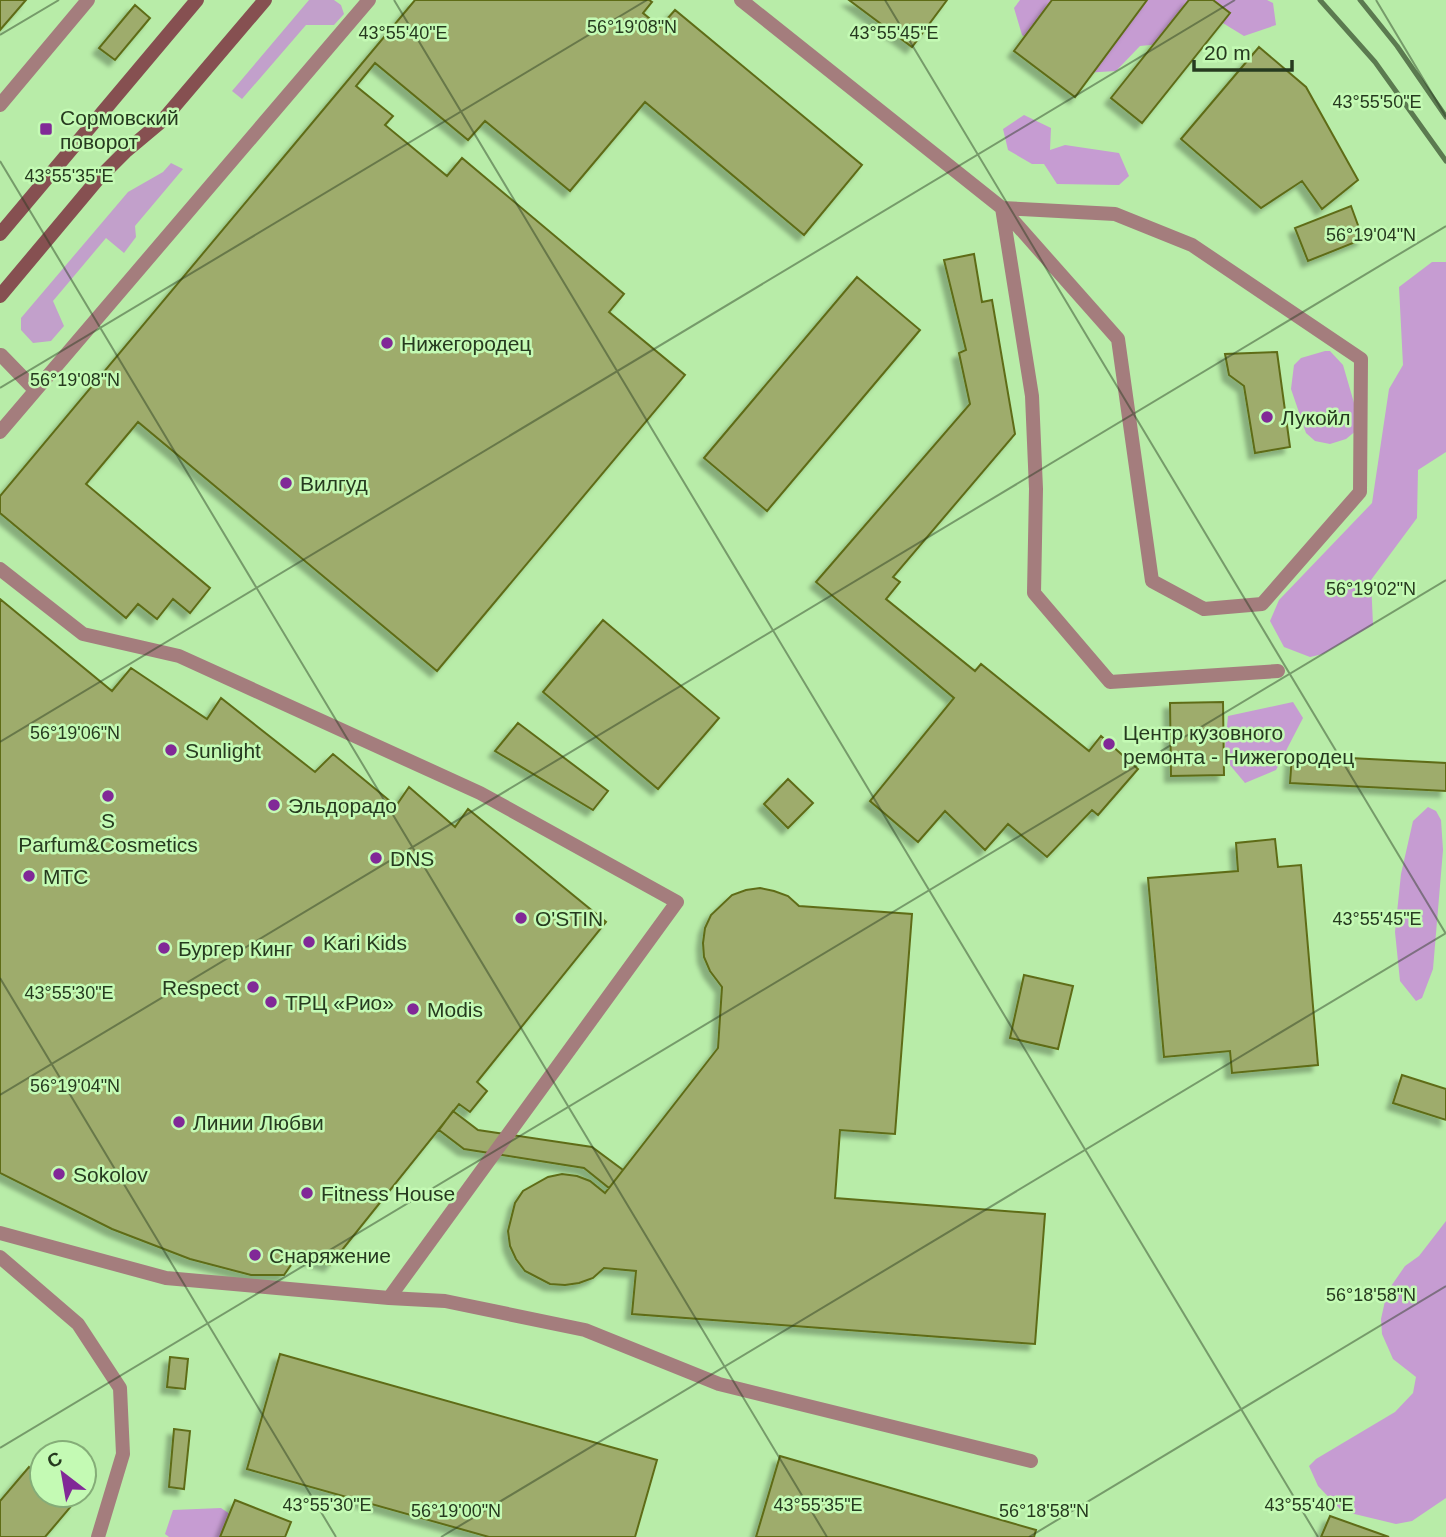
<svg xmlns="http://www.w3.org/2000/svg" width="1446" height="1537" viewBox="0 0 1446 1537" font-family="Helvetica,sans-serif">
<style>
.green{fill:#c2a0cb}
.forest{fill:#c69cd2}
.building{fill:#9eac6c;stroke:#5f6c18;stroke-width:2;filter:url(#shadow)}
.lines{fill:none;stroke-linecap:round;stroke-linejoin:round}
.lane{stroke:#a47d7d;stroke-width:14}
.street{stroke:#a47d7d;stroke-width:14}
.secondary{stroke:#865051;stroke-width:14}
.rail{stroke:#5b7a50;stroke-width:5}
.ticks{fill:none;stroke:#263a1f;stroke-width:2;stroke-opacity:0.45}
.poi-dot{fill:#812997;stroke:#c4fab4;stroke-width:2.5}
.labels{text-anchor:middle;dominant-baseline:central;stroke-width:5;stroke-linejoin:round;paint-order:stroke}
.poi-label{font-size:21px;fill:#263a1f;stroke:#c4fab4;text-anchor:start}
.ticks-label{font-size:18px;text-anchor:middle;fill:#263a1f;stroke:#c4fab4;stroke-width:5;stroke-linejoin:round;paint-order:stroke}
</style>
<defs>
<filter id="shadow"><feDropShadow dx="-6" dy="6" stdDeviation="2" flood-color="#0004"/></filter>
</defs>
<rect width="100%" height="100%" fill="#b8eca8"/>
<path class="green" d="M309,0H334L341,5L344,14L334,25H306L242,99L232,91Z
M171,163L183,169L135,226L136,237L124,253L106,238L53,301L64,326L51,341L33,343L21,330V318L128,192L163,172Z"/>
<path class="forest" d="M1020,0H1267L1273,3L1276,25L1244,36L1200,9L1171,43L1140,46L1116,71L1083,73L1022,35L1014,8Z
M1024,115L1051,128L1050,150L1065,145L1119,153L1129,176L1119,185L1057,184L1044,164H1032L1008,150L1003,129Z
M1432,262H1446V452L1418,470L1417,518L1371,580L1373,625L1323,654L1310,657L1284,647L1270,621L1279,600L1372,503L1389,389L1403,365L1399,287Z
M1325,351H1330L1343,365L1359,420L1357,430L1346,439L1330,444L1315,441L1306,433L1291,389L1294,365L1301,358Z
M1293,702L1303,718L1276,770L1245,783L1224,758L1228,716Z
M1428,807L1436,811L1441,820L1443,850L1433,969L1422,998L1416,1001L1400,981L1395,932L1401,874L1413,821Z
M1446,1221V1498L1412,1521L1396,1524L1342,1511L1318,1486L1309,1466L1316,1459L1395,1412L1413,1393L1416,1377L1393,1359L1382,1334L1381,1319L1387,1292L1405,1266L1419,1256Z
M221,1508L264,1537H169L165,1534L173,1510Z"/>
<path class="building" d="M0,0H26L0,30Z
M415,0H649L652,2L643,13L660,27L675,10L862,165L804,235L645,102L570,191L485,121L468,140L375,63L356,86L393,116L385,125L447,176L462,158L624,294L609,312L685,375L437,671L138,422L86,484L210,588L190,613L173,599L157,619L138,604L126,618L0,513V496Z
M849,0H947L912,47Z
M1052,0H1147L1075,97L1014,51Z
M1189,0H1213L1230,13L1142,123L1111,98Z
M135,5L150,18L115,60L99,48Z
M1259,47L1306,87L1358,180L1322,209L1302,181L1261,208L1181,139Z
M1351,206L1363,239L1308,261L1295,228Z
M974,254L982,302L992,300L1015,434L893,577L900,582L886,599L975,671L981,664L1089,751L1101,736L1138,769L1098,815L1092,810L1047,857L1008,824L985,850L945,811L918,842L870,801L954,698L816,582L970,404L959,353L966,350L944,260Z
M857,277L920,330L767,511L704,458Z
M1277,352L1290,447L1255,453L1244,386L1229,375L1225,354Z
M0,599L112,691L131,668L207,719L221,698L315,772L333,754L396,806L409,787L455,827L468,809L606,922L477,1082L487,1091L470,1112L459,1104L330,1265L298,1255L284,1275H251L190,1259L112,1229L0,1173Z
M603,620L719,718L658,789L543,692Z
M1223,702L1224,775L1171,776L1170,703Z
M518,723L608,791L593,810L495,751Z
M1292,755L1446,763V791L1290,783Z
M788,779L813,803L788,828L764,804Z
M1275,839L1278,867L1301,865L1318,1065L1232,1073L1230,1051L1164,1057L1148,878L1238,871L1236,843Z
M760,888L774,891L788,896L799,906L912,914L895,1134L840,1130L835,1198L1045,1214L1035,1344L632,1314L636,1271L604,1268L593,1278L579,1283L565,1285L550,1284L525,1271L516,1259L510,1246L508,1231L515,1203L523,1191L548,1177L562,1174L577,1176L590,1181L605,1193L718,1048L722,987L710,971L704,957L703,943L705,928L711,915L732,895L746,890Z
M1024,975L1073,986L1058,1049L1010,1038Z
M1402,1075L1446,1089V1120L1393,1103Z
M453,1111L478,1130L592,1147L623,1170L609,1188L584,1168L464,1149L439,1130Z
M280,1354L657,1460L635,1537H489L247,1469Z
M170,1357L188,1359L185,1389L167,1387Z
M174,1429L190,1431L184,1489L169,1487Z
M780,1456L1036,1530L1034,1537H756Z
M29,1467L42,1478V1495H62L73,1504L45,1537H0V1501Z
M235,1500L291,1522L285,1537H220Z
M1330,1516L1389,1537H1321Z"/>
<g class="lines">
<path class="lane" d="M741,0L1002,208L1032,396L1036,489L1034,593L1110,682L1278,671
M0,105L88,0
M1002,208L1115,214L1192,245L1361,359L1360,492L1262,604L1204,609L1152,581L1118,339Z
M1,355L35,390
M0,432L369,0
M0,569L83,634L179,656L480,793L677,902L389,1298
M0,1233L166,1278L389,1298L445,1301L585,1330L719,1384L1031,1461"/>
<path class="street" d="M0,1257L78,1324L120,1388L123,1454L98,1537"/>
<path class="secondary" d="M0,234L197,0
M0,296L98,179L125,152L162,121L265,0"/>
<path class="rail" d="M1320,0L1375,62L1446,161
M1360,0L1397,46L1446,117"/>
</g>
<path class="ticks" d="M394,0L1318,1537M885,0L1446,934M1376,0L1446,117M0,35L59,0M0,161L827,1537M0,388L647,0M0,742L1235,0M0,978L336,1537M0,1095L1446,226M0,1448L1446,580M441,1537L1446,933M1029,1537L1446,1286"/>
<g class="poi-dot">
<rect x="39" y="122" width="14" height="14" rx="3.5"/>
<circle cx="387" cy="343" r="7"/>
<circle cx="1267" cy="417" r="7"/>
<circle cx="286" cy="483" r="7"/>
<circle cx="1109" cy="744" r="7"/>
<circle cx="171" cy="750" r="7"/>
<circle cx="108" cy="796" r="7"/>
<circle cx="274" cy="805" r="7"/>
<circle cx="376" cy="858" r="7"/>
<circle cx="29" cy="876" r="7"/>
<circle cx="521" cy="918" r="7"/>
<circle cx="309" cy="942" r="7"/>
<circle cx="164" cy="948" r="7"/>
<circle cx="253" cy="987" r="7"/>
<circle cx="271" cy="1002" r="7"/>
<circle cx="413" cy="1009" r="7"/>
<circle cx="179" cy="1122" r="7"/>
<circle cx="59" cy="1174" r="7"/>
<circle cx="307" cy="1193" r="7"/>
<circle cx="255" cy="1255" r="7"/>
</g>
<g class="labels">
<g class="poi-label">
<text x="60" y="117">Сормовский<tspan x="60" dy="24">поворот</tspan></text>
<text x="401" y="343">Нижегородец</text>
<text x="1281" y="417">Лукойл</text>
<text x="300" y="483">Вилгуд</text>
<text x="1123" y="732">Центр кузовного<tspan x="1123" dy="24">ремонта - Нижегородец</tspan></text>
<text x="185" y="750">Sunlight</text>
<text x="288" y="805">Эльдорадо</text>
<text x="108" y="820" text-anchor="middle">S<tspan x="108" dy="24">Parfum&amp;Cosmetics</tspan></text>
<text x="390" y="858">DNS</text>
<text x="43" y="876">МТС</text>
<text x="535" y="918">O'STIN</text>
<text x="323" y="942">Kari Kids</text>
<text x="178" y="948">Бургер Кинг</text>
<text x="239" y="987" text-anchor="end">Respect</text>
<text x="285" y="1002">ТРЦ «Рио»</text>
<text x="427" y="1009">Modis</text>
<text x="193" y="1122">Линии Любви</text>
<text x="73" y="1174">Sokolov</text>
<text x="321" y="1193">Fitness House</text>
<text x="269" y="1255">Снаряжение</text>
</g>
</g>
<g class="ticks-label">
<text x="632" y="33">56°19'08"N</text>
<text x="403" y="39">43°55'40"E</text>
<text x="894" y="39">43°55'45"E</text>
<text x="1377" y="108">43°55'50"E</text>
<text x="69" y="182">43°55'35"E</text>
<text x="1371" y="241">56°19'04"N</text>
<text x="75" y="386">56°19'08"N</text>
<text x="1371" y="595">56°19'02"N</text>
<text x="75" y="739">56°19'06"N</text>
<text x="1377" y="925">43°55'45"E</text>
<text x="69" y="999">43°55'30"E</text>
<text x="75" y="1092">56°19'04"N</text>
<text x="1371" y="1301">56°18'58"N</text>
<text x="327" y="1511">43°55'30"E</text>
<text x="818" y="1511">43°55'35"E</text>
<text x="1309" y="1511">43°55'40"E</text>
<text x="456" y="1517">56°19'00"N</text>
<text x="1044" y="1517">56°18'58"N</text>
</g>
<g transform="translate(63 1474) rotate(329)"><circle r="33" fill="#c4fab4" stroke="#85ad78" stroke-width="2"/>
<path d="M0-5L12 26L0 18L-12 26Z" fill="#812997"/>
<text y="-10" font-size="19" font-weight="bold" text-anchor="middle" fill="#263a1f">С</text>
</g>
<path d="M1194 60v10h98v-10" fill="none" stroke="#263a1f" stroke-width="3.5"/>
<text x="1204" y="60" font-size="21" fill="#263a1f" stroke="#c4fab4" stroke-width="5" paint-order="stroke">20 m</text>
</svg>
